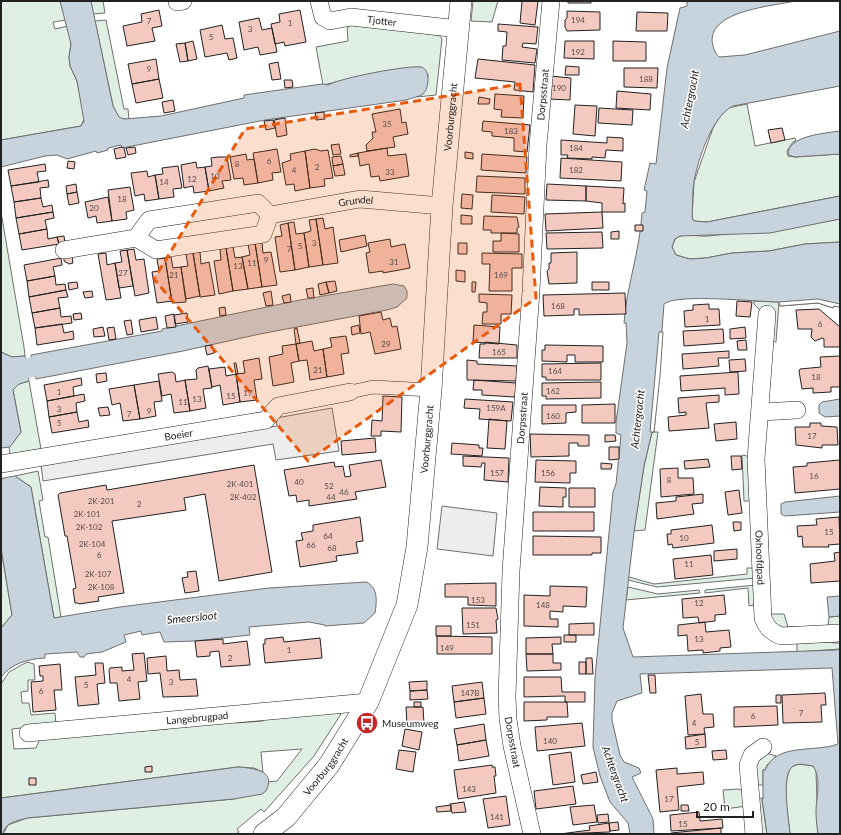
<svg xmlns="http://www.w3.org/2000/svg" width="841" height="835" viewBox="0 0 841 835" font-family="Lato,sans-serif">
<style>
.green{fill:#e0efe3;stroke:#6f6f6f}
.parking{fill:#ededed;stroke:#6f6f6f}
.water{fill:#c7d3dd;stroke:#6f6f6f}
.pier{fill:#fff;stroke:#6f6f6f}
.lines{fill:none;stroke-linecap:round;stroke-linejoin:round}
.canal{stroke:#c7d3dd;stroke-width:20}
.building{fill:#f3c9c0;stroke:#222}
.pedestrian-casing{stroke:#222;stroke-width:14}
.minor-casing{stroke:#222;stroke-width:18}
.tertiary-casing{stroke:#222;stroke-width:22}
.pedestrian{stroke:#fff;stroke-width:13}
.minor{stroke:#fff;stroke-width:17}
.tertiary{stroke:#fff;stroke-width:21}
.marked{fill:#e8590c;fill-opacity:0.2;stroke:#e8590c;stroke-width:3;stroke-dasharray:8 5;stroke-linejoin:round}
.labels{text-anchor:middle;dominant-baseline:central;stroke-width:3;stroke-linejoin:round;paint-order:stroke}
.number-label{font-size:8px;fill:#564c4a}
.street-label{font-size:10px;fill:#222;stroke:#fff}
.poi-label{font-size:10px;fill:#222;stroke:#fff;text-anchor:start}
.water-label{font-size:11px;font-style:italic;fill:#222;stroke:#fff}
</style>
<rect width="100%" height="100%" fill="#fff"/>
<path class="green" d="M1,1H60L66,20L53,22L55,29L68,26L71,44L69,57L70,66L77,81L85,117L81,126L1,140Z
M91,1H103L105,13L93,14Z
M473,1H498L492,22L471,21Z
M106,20L124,109H128L129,120L119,118L113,106L95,21Z
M351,25L439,35L442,39L436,95L417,97C427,92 427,85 428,74L367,75L323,85L316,47L348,41L347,28Z
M747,104L755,146L795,138L796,141L793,142L787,151L788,156L795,157L840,154V196L707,222L694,221L692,218L694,182L713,128L719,118L728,108Z
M1,212L24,347L25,356L12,357L1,352Z
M840,219V242L805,244L769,251L732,253L706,258L690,259L676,255L672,247L675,239C682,232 699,237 708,236C752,231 796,227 840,219Z
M754,301L779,302L776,342L773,341L762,312L754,304Z
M29,381L41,449L10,454L9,447L21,432L13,390L19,384Z
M652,432H658L645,530L634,531L644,466Z
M742,455L747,456L751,460L750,501H744Z
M38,471L43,500L39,501L45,537H48L61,617L54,618L31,487L15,476Z
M1,548L12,615L1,628Z
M747,568H752L756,578L657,587L628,580L629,577L654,584L747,574Z
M756,585L754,605L749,606L748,588L705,593V590Z
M628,587L658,594L699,590L700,593L626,600Z
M769,614H784L788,627L828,626L829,617L840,616V628L793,631L777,627Z
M833,642V643H840V649L797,652V643Z
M27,662L34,664L35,680H28V691L21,692L22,703H29L31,715L55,713L56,724L12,729L14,749L36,748L40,739L137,727L140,731L168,729L171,724L232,718L235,723L263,721L268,715L336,710L341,714L314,756L264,812L261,809L237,829L239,832L236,834H3L8,825L27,818L234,799L267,788V782L277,781L302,749L261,752L263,772L254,768L238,767L1,798V684L9,672Z
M766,753L776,756L767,765L765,770H763V785H754L755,764Z
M799,764L813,766L816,771L818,834H790C788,814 781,786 791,767Z
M738,789L746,791L747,806L725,809L723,790Z
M763,798L762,800L767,834H761L755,799Z"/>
<path class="parking" d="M332,408L339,451L276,460L273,444L43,481L41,464L277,426L276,418Z
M442,506L497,513L493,556L437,549Z"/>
<path class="water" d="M60,1H91L113,106L119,117L124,119L161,116L244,98V95L322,84L328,85C340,78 408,65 421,67C431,69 429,89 423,94C419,97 411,98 406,100L265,120L122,148L121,145L108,148V150L97,153L96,151L67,159L57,155L45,156L1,167V140L81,126L84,121L77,81L70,66L69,57L71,44Z
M687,1H795C774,6 712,10 712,40C713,47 714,52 719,57L745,55L840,31V86L733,106C712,116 698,160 694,181C692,193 693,206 692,218L694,221L707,222L840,196V219L770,233L680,236L675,239L672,247L676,255L690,259L706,258L732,253L769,251L805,244L840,242V307L834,306L833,308L818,303L780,306L779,302C758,302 677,293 664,304L654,432H652L644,466L634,532L623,628L633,657L836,650L840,649V834H818C817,827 816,819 816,812C816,797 822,779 813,766C806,765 797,762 792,767C781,776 789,820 790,834H767L762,799H763V770H765C777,742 815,753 838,744L832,668L640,674L642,693L617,701L612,713V720L620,755L624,762L639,768L641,773L632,777L653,819L654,834H630L628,823L610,802L600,776L593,747L595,677L613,492L616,484L621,435L616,433V422L627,343L626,323H624C626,289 640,250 642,213L645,212L647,191L644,190L650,163L656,164L667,68L680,8L687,6Z
M840,131V154L795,157L788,155C786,136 826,133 840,131Z
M393,284L404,286L407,291V298L397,307L387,310L260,334L183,351L36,379L31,355L162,331V329L300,300Z
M1,352L12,357L25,356L29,381L19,384L13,390L21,432L10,447L1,448Z
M840,399V416L825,417L819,413V405L822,402Z
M15,476L31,487L54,618L120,607L269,588L366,582C378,587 377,601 375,613L364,623L325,626V625L309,622L249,627L250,635L195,641L164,642L160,632L142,635L141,631L124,635L126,642L102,652L86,654L84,657H80L77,652L45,654V658C28,659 12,663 1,677V628L12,615L1,548V481L3,478Z
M840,496V512L785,516L781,514V504L785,502Z
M840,596V616L829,617L827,597Z
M238,767C252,768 277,770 266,791L262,794L234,799L27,818C17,821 5,822 3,834H1V798Z"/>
<path class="pier" d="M818,299L840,304V307L834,306L833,308L818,303L780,306L779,302Z
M659,332H663L660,376L654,432H650Z"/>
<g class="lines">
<path class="canal" d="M1,373L59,362"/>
</g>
<path class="building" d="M522,1H538L535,25L520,23Z
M568,1H591V3H568Z
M159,10L162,26L152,28L155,41L127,46L123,26L142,22L141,14Z
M300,10L306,42L285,46L284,42L275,44L271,24L280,22L279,14Z
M567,11L600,12V30L567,31L565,27V20L567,18Z
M637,12L668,13L667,31H636Z
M259,18L262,30L272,28L277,52L260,55L258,47L244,50L239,22Z
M498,24L538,27L536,44L523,43L522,47L537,49L535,63L502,60L503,46H506L507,32L498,31Z
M222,25L225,39L233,38L237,58L229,60L227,53L205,57L200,30Z
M193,41L197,59L188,61L185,43Z
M565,41H594V59L564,58Z
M613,41L646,42V61H613Z
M185,43L188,61L180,62L176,44Z
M156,59L159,79L132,84L128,64Z
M478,59L535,65L533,92L514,90L515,82L475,78Z
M278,62L281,79L272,80L269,64Z
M566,66L579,67V75H565Z
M624,68H658L657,88L624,87Z
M550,76L571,78L570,100L548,99Z
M159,79L163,98L136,103L132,84Z
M284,80H292L293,87L285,88Z
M617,91L651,94L650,110L616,108Z
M495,94L524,96L523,118L501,117L502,110L494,109Z
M479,97L490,99L489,104H478Z
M173,100L175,111L164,113L162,102Z
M575,105L597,106L595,136L573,134Z
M599,108L633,110L632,125L598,123Z
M400,109L402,123L406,122L408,134L393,137L395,147L367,151L366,145L373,138L372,132H376L372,114Z
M324,112L325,119L316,120L315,113Z
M285,118L287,135L277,137L274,120Z
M273,120L275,128L266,130L264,121Z
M483,121L530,125L527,152L514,151V138L492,136V132L482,131Z
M782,128L785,140L771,143L768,130Z
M607,137L623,138V151L606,150L605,158L592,157V159L567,158L568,155H561V140L607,143Z
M339,144L341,154L333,155L331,145Z
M122,147L124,148L126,157L116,159L114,149Z
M135,147L136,153L128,155L126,148Z
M387,148L388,156L406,154L409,176L380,181L379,176L371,177L369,164L360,166L358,153Z
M277,149L281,172L272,173L273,180L258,183L253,153Z
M315,149L321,151L328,150L333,178L324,179L325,186L310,188L305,151Z
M305,151L310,188L295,191L294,184L286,185L282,163L291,160L290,154Z
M465,152L473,153V159L465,158Z
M358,153V156L350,157V155Z
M246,154L247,160L254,159L258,183L244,185L243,178L234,179L230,157Z
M482,154L527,157L526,173L481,170Z
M341,156L343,164L333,166L332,157Z
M218,157H227L231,180L222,181L224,188L209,191L205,167L212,166L211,158Z
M561,158L622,162L621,181L560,178Z
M68,161L75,162L74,169L67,168Z
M196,162L197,168L205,167L209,191L194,193L193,186L184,188L181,165Z
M45,164L46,171L37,172L39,182L11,186L8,170Z
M343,164L345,175L335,176L333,166Z
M178,166L182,188L173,189L174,197L159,199L155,175L163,174L162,168Z
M147,171L148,177L155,175L159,199L145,201L144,194L135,196L131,173Z
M477,176L525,178V194L476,192Z
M48,180L49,187L40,188L41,198L14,202L11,186Z
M76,184L77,192L67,194L66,186Z
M547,184L586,186V201L546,200Z
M586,186L624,188L623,204L625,203V212H602V203L586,201Z
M130,187L134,210L126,212L127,219L112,221L108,190Z
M77,192L79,203L69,205L67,194Z
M462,194L473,195L472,209L461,208Z
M492,195L525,197L524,214L491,212Z
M108,197L112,221L97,223L96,216L88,218L85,202Z
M41,198L43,207L52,205L53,212L16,218L14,202Z
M53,212L54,218L45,220L47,229L19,234L16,218Z
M602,212L603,228L546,231L545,214Z
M461,215L472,216V224H461Z
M484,216L517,217L519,227L517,228V233H491V230H483Z
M323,218L325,229L333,227L338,263L323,265L316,219Z
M316,219L323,265L309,267L304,233L311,231L309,220Z
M294,222L296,234L304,233L309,267L295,270L288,223Z
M288,223L295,270L280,272L275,237L282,236L280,225Z
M635,225H643V231H635Z
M47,229L48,239L57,237L59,244L22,250L19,234Z
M619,231V239H611V232Z
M602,232L603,248L547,249L546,233Z
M501,233L519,234V252H493V241H501Z
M365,235L367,246L341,252L339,240Z
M64,236L65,243L59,244L57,237Z
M390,239L391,247L405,244L410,268L383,273V271L369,273L366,253L370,252L368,243Z
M262,242L263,253L271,252L277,285L262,287L255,243Z
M255,243L262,287L248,289L242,257L250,255L248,244Z
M458,243H467V254H458Z
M233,247L235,258L242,257L248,289L233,291L226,248Z
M226,248L233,291L219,294L214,261L221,260L220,249Z
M134,249L136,260L144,259L149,293L135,296L127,250Z
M127,250L133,286L119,288L115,263L122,262L120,251Z
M200,252L201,264L209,262L215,295L200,297L193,253Z
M577,252V283L549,284L547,271L549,269V263H551V253Z
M106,253L107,265L115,263L121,298L106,300L98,254Z
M193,253L200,296L186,299L181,267L188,266L186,254Z
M482,253L522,254V268H512V291H489L490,264H482Z
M72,256L73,263L69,264L64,261V258Z
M171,257L173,268L181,267L186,302L172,303L165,258Z
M61,258L62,265L53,267L55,276L27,281L24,265Z
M165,258L172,301L157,303L152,272L159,271L157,259Z
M456,270L465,271V282L456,281Z
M55,276L56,285L65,284L66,290L29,297L27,281Z
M335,281L337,291L329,293L326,282Z
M77,282L78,288L69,290L68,283Z
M326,282L329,293L320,295L318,284Z
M472,282H476L475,292H472Z
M592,282H609V290H592Z
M313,288L314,298H308L306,289Z
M66,290L68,297L58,298L60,308L32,313L29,297Z
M92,291L93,297L85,298L83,292Z
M271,291L273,305L266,306L263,293Z
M625,293L626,314L579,315V309H574V315L544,316L543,295Z
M290,294L291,302L284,303L282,296Z
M479,294L512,295L511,314H501V324H482L483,312H487V303L479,302Z
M737,301L752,302L750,317L736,316Z
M709,304V309H719L720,325L685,327L684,311L693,310V305Z
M225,307L226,315L220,316L219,308Z
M60,308L61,317L71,316L72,323L35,328L32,313Z
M819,309L840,327V347H824V339L822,338L815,341L811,337L812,329H798L796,310Z
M381,312L383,320L390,318L392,327L397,326L401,349L375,354L370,332L361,334L359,316Z
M81,313L82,319L74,320L73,314Z
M187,313L188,322L175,324L174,315Z
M174,314L176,327L167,328L165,316Z
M156,317L158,329L141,332L139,320Z
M131,320L133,334L127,335L124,321Z
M62,324L64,333L73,331L74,339L37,345L35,328Z
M359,325L360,333L352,335L351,327Z
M474,325L500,327L499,344L473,342Z
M103,327L105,336L94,337L93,329Z
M114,327L116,339L109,340L107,328Z
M745,327L746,338L730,339V329Z
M297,328L300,343L296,344L294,329Z
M723,329L724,343L684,346L683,331Z
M346,336L349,353L341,354L344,374L327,377L323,349L332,347L330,338Z
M746,340L747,350H738L737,341Z
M312,341L314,351L323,349L327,377L310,380L307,360L299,361L296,344Z
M485,342L517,345V358H479L480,344H485Z
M296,344L299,361L291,363L294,382L273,386L269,357L283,354L282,346Z
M212,345L214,353L207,355L205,346Z
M545,345L603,346V362H575V355H567V362L542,361V350H545Z
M729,351V358H718L719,366L683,369L682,354Z
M840,356V387H831V392L813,393V388L802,389L799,371L800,369L821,367L820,357Z
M259,358L262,379L254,380L257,400L240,402L236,374L245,373L243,361Z
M745,359L746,371L730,372L729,360Z
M467,360L477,361V364L517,366L516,381L467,380Z
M234,363H236L238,374H236Z
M601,363V380H546V377H542V364Z
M208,366L212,388L203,389L206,408L190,411L185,380L197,379L196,370L198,368Z
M225,367L226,376L236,374L240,402L223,405L220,385L212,387L209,369Z
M172,372L175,374L176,382L185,380L190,411L174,413L171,394L162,396L158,374Z
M738,372L739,394L725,395V388L681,391L680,376Z
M106,373L107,381L97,383L96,374Z
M81,378L82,385L73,387L74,396L47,401L44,385Z
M474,380L516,383L515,397L482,395V390H473Z
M159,381L162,401L154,402L156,416L140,419L134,385Z
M601,382V398L546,399V396H542V383Z
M134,385L140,419L123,421L120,403L112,405L109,389Z
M84,394L85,401L76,403L77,412L49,417L47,401Z
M719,395V402L706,403L709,428L669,431L668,417L686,415V412L679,413L678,398Z
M383,396L402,397L401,432L381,431V436H371L372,420L382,421Z
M465,399L513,402L511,421L479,419L480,409L464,408Z
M615,404V423H582V405Z
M542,405H576V412L566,413V423L542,424Z
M108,407L110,415L100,416L98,408Z
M77,412L79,422L88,420L89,427L52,433L49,417Z
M489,419L507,421L505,449L487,448Z
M736,422L737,439L716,441L714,424Z
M810,423H821V426L837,427L838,445H822V448L796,445L795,427H810Z
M530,434L589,435V446H578V443H569V456L531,457Z
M605,435H615L616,441L605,442Z
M375,438L376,452L342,455L341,441Z
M452,443L479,445V448H483L482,456L451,454Z
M609,447H619V459L609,460Z
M463,456L509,458L508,482L484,480L485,463H482L481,467L463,466Z
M731,456H741L742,469L732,470Z
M708,459L710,467L685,469L684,461Z
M381,460L386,487L355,492L357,499L309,506V500L297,502L296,495L289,496L284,470L334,462L335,467L343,466L345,477L351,476L349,465Z
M536,460L576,461V473H570V483L535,482Z
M840,460V489L795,493L793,467L807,466V463Z
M601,463L612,464L611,469H601Z
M254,465L272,572L219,581L205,494L184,498L186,510L112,521L124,593L98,597L99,601L79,604L78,603H75L73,589L76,588L67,536H65L58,495L60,493L106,485L107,490Z
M678,468V478H693L694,494L661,497L660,469Z
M540,487L566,488V497H563V507L539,506Z
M569,488H595V507H569Z
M739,490L742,513L728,515L725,492Z
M703,494V503L692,504L694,514L657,519L656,503L676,501V497Z
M533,512H594V531H533Z
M360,517L363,541L356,542L358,553L336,556L337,561L300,567L296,541L303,540L301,533L313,531V525Z
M839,517L840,544L828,545L829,547H803L802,536L798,537L797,526L817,525L816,519Z
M733,522H741V530L734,531Z
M712,525L714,543L673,548L672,544L668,545L667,534H671V530Z
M533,536L601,537V553H592V555H533Z
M737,549V559L714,561V551Z
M840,552V581L811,583L810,564L835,561L834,553Z
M711,555L713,575L675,579L673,559Z
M196,571L199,591L185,593L182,578L188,577L187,572Z
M496,583V606L468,605V597H445V584Z
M550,586L587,587L586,607L563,606V612L550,611V619H558V627L524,626V595L550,596Z
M724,595L726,614L715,615V621L699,623L698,617L683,618L682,599Z
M462,608H496L498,619L496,620L497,633L463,634Z
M705,622L706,632L729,630L731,647L720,648V651L703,653V650L688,651L687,635L678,636V625Z
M594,623V635H569V624Z
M436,626H451V636H436Z
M564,635H576V642H564Z
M437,636L492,637V654H437Z
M283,637L284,642L320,638L322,658L265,663L263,644H265V639Z
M561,637V644H552L553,654H526V638Z
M223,639V644L247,641L250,665L221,667L219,651L210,652V656L197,657L195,641Z
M144,653L147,681L138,682L140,699L119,701L117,683H110L109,670L110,668L122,667V671L134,670L132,654Z
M526,654H553V663H561V670L527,671Z
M166,656L167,671L179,670L180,680L196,679L198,696L163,697L160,673L148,674L147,658Z
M586,658H592L593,674H586Z
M579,662H586V674H579Z
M95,663H103L105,683L97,684L99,704L78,706L75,677L96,675Z
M60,664L62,690H54L56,710L33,712L31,682L43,681V676H40L39,666Z
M648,675H655L656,693H650Z
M524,677H561L562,692H585V702H565V696L524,697Z
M427,681V690L410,691L409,682Z
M482,682L484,698L454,702L452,686Z
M427,690L428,699L410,700V691Z
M825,693L826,705H821L822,722L783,723L782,695Z
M701,694L703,714H713L714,727L704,728L705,734L688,735L685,696Z
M776,695H781V703H776Z
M484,698L486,714L456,718L454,702Z
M414,702H421V707H414Z
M524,702H567L568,717H547V720L524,721Z
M777,706L778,725L734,727V707Z
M406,707H423L424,724L407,725Z
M582,723L585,746L537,751L535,727Z
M484,724L486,740L457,745L454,729Z
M405,729L422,732L419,750L402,746Z
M705,734L706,747L686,749L685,737Z
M486,740L489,756L459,761L457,745Z
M399,750L416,752L413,772L396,769Z
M726,750L727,759L713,760L712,751Z
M571,752L575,782L553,785L549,755Z
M492,765V767H495L496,776H494L496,793L458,799L454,770Z
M152,766V772H145V767Z
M677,768V774L703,772L704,784L677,787L679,810L660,812L656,770Z
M596,772L598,782L583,784L581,775Z
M29,778H36V785H29Z
M573,786L576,804L536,809L534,791Z
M506,796L510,825L488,828L483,799Z
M464,802L466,812L452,813L450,804Z
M451,805V811L437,812L436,807Z
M594,805L597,822L573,825L570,807Z
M681,805H688L689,811H681Z
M699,812L700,821L722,819L723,828L671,831L670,815Z
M608,814L609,822L598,823L597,815Z
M618,822L619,830L610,831L609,823Z
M609,823L610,832L560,834L590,830L589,826Z
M721,828V834H671V833Z"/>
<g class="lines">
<g class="pedestrian-casing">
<path id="pedestrian" d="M350,392L373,387L431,390"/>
</g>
<g class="minor-casing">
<g id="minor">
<path id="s1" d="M319,1L323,17L330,21L351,17L459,29"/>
<path d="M177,2L183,1"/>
<path id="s2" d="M270,215L360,199L442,206"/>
<path d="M136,238L149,220L258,203L270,215"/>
<path d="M64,250L136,238L156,250L263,234L270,215"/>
<path id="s3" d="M767,314L756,459L763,618C767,628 771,632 781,636L840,633"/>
<path d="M760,412L797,410"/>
<path id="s4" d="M1,464L266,420L278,406L350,392"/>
<path id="s5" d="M28,733L368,702"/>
<path id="s6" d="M532,834L512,746L508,719L507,697L511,571L531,291L538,145L551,1"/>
<path d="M754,834L748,765L752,755L763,747"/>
</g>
</g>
<g class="tertiary-casing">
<g id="tertiary">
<path id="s7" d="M264,834L286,817L329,765L368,702L407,605L417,547L431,390L442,206L461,1"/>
</g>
</g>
<use href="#pedestrian" class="pedestrian"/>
<use href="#minor" class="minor"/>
<use href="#tertiary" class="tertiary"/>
</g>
<path class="marked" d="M520,84L536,298L308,461L154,279L245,129Z"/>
<defs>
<g id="bus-disc" transform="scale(1.15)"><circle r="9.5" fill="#c62828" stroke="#fff"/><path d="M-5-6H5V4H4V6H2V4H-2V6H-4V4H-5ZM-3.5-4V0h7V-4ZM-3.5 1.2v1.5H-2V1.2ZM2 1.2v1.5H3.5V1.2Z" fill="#fff"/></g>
</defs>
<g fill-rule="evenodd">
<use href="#bus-disc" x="367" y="723"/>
</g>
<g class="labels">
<g class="number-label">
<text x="578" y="20">194</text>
<text x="149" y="21">7</text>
<text x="290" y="23">1</text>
<text x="250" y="29">3</text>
<text x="211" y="37">5</text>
<text x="578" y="52">192</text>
<text x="149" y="69">9</text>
<text x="646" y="79">188</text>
<text x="559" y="88">190</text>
<text x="387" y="124">35</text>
<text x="511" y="131">183</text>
<text x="576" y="148">184</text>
<text x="269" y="161">6</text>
<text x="237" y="164">8</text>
<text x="317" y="167">2</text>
<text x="294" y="170">4</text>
<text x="576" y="170">182</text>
<text x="390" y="172">33</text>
<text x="215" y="176">10</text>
<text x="192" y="179">12</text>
<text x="164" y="182">14</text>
<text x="122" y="199">18</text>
<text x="94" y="208">20</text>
<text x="314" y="243">3</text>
<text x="300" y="246">5</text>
<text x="289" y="249">7</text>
<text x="266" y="260">9</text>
<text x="394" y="262">31</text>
<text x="252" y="263">11</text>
<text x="238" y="266">13</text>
<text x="123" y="273">27</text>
<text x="174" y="275">21</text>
<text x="501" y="275">169</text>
<text x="558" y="306">168</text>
<text x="707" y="319">1</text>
<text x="820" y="324">6</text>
<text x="386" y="344">29</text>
<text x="499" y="352">165</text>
<text x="318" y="370">21</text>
<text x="555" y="371">164</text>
<text x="816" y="377">18</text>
<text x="553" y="391">162</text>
<text x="59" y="392">1</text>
<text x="248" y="393">17</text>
<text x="231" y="396">15</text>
<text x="197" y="399">13</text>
<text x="183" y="402">11</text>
<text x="496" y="408">159A</text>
<text x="59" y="409">3</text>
<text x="149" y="411">9</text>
<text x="129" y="414">7</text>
<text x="553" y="416">160</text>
<text x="59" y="423">5</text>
<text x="812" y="436">17</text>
<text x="497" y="473">157</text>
<text x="548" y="473">156</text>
<text x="814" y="476">16</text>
<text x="669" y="480">8</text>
<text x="299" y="482">40</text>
<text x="240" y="484">2K-401</text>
<text x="329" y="486">52</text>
<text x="344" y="492">46</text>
<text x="243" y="497">2K-402</text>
<text x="331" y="497">44</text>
<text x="101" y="501">2K-201</text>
<text x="139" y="504">2</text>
<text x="87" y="514">2K-101</text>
<text x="89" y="527">2K-102</text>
<text x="829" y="532">15</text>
<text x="328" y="536">64</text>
<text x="684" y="538">10</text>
<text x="92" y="544">2K-104</text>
<text x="311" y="545">66</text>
<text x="332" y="548">68</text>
<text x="99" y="555">6</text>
<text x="689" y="564">11</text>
<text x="98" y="574">2K-107</text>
<text x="101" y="587">2K-108</text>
<text x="478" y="600">153</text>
<text x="699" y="603">12</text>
<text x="543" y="605">148</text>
<text x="473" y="625">151</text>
<text x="699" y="639">13</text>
<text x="447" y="648">149</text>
<text x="289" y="650">1</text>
<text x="230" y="658">2</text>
<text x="129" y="679">4</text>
<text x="171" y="682">3</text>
<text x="86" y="685">5</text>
<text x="41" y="691">6</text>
<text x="470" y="693">147B</text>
<text x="801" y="713">7</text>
<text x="753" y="716">6</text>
<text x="694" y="723">4</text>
<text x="550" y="741">140</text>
<text x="697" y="742">5</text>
<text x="469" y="789">143</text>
<text x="669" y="799">17</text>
<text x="497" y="817">141</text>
<text x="683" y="824">15</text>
</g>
<g class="street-label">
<text stroke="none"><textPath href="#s1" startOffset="77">Tjotter</textPath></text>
<text stroke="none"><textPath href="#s6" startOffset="743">Dorpsstraat</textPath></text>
<text stroke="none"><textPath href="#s7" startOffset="764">Voorburggracht</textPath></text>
<text stroke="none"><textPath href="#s2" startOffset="87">Grundel</textPath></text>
<text stroke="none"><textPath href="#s6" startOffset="419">Dorpsstraat</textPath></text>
<text stroke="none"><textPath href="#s4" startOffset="180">Boeier</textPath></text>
<text stroke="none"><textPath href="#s7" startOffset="441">Voorburggracht</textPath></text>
<text stroke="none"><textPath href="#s3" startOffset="244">Oxhoofdpad</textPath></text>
<text stroke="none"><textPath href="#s5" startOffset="170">Langebrugpad</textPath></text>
<text transform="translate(513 742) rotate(80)">Dorpsstraat</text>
<text stroke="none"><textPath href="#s7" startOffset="92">Voorburggracht</textPath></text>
</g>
<g class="poi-label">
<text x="382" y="723">Museumweg</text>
</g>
<g class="water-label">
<text transform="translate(689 99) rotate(-79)">Achtergracht</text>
<text transform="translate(637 419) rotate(-84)">Achtergracht</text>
<text transform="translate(192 617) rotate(-5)">Smeersloot</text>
<text transform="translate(616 774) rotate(70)">Achtergracht</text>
</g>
</g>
<rect width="841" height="835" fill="none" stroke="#222222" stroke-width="4"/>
<path d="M697 811v6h56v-6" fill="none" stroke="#222222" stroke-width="2"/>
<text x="703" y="811" font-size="12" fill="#222222" stroke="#ffffff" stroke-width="3" paint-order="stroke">20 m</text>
</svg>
